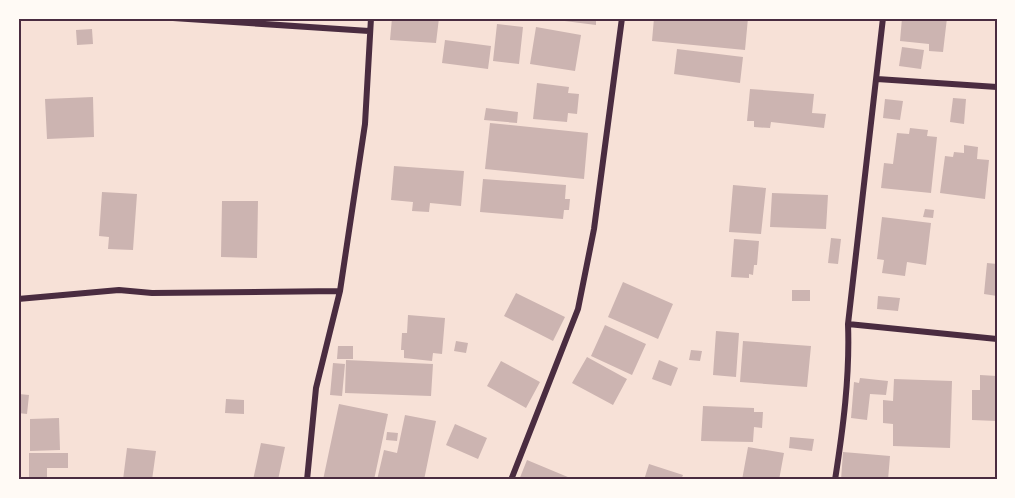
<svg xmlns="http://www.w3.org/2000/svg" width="1015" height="498" viewBox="0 0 1015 498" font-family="'Titillium Web',sans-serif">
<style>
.building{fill:#ccb4b1}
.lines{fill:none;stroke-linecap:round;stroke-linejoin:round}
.minor{stroke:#4a2c40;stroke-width:6}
.neatline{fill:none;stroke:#4a2c40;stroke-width:2}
</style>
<rect width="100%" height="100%" fill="#f7e1d7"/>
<path class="building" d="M392,18H439L436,43L390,40Z
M541,18H596V25Z
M654,18H748L745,50L652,41Z
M902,18H947L943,52L929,51V44L900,41Z
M497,24L523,27L519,64L493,61Z
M536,27L581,35L575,71L530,64Z
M92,29L93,44L77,45L76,30Z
M445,40L491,46L488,69L442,63Z
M902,47L924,50L921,69L899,66Z
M677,49L743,57L740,83L674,74Z
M537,83L569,87L568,93L579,94L577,114L568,113L567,122L533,119Z
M750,89L814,94L812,113L826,114L824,128L771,122L770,128L754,127V121H747Z
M93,97L94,137L47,139L45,99Z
M953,98L966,99L964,124L950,122Z
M885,99L903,101L900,120L883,118Z
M486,108L518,112L517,123L484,120Z
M490,123L588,133L584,179L485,169Z
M910,128L928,130L927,136L937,137L931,193L881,188L884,163L893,164L897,133L909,134Z
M964,145L978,147L977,159L989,160L985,199L940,193L945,156L953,157L954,152L964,153Z
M394,166L464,171L461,206L430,203L429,212L412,211L413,202L391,200Z
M483,179L566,185L565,199H570L569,210H564L563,219L480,212Z
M733,185L766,188L761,234L729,232Z
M102,192L137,194L133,250L108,249L109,237L99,236Z
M772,193L828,195L826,229L770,227Z
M222,201H258L257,258L221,257Z
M925,209L934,210L933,218L923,217Z
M882,217L931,223L926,265L907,262L905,276L882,273L884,260L877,259Z
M831,238L841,239L838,264L828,263Z
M734,239L759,241L757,265H754L753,275L749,274V278L731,277Z
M987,263L997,264V296L984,294Z
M623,282L673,304L658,339L608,317Z
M792,290H810V301H792Z
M516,293L565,317L553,341L504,316Z
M878,296L900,298L898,311L877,309Z
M408,315L445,318L442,354L433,353L432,361L404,358V350H401L402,333H407Z
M605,325L646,344L632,375L591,356Z
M716,331L739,333L736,377L713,375Z
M456,341L468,343L466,353L454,351Z
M743,341L811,346L807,387L740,382Z
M338,346H353V359H337Z
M691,350L702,351L700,361L689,360Z
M587,357L627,379L613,405L572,383Z
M346,360L433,364L431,396L345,393Z
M659,360L678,368L671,386L652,379Z
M501,361L540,382L526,408L487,386Z
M333,363L345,364L342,396L330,395Z
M980,375L997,376V421L972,420V390H980Z
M860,378L888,381L886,395L870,394L867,420L851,418L854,382L859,383Z
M894,379L952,381L950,448L893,446V424L883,423V400L893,401Z
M19,394L29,395L27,414L18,413Z
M226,399L244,400V414L225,413Z
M339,404L388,414L374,480H323Z
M703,406L754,408V412H763L762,428L754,427L753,442L701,441Z
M405,415L436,421L424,480H377L384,450L397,453Z
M59,418L60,450L30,451V419Z
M455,424L487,438L478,459L446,445Z
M387,432L398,433L397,441L386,440Z
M790,437L814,439L812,451L789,448Z
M261,443L285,447L278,480H253Z
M748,447L784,453L779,480H742Z
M127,448L156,451L152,480H123Z
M843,452L890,456L888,480H841Z
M29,453H68V468H47V480H29Z
M527,460L575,480H519Z
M649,464L683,475L681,480H644Z"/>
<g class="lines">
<path class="minor" d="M173,18L369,31
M877,79L997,87
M18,299L119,290L152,293L340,291
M848,324L997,339
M307,480L316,388L340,291L365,124L371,18
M511,480L578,309L594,229L622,18
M835,480C843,429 850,376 848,324L883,18"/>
</g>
<rect width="1015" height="498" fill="none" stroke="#fffaf5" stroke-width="39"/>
<rect x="20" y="20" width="976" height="458" class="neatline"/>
</svg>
